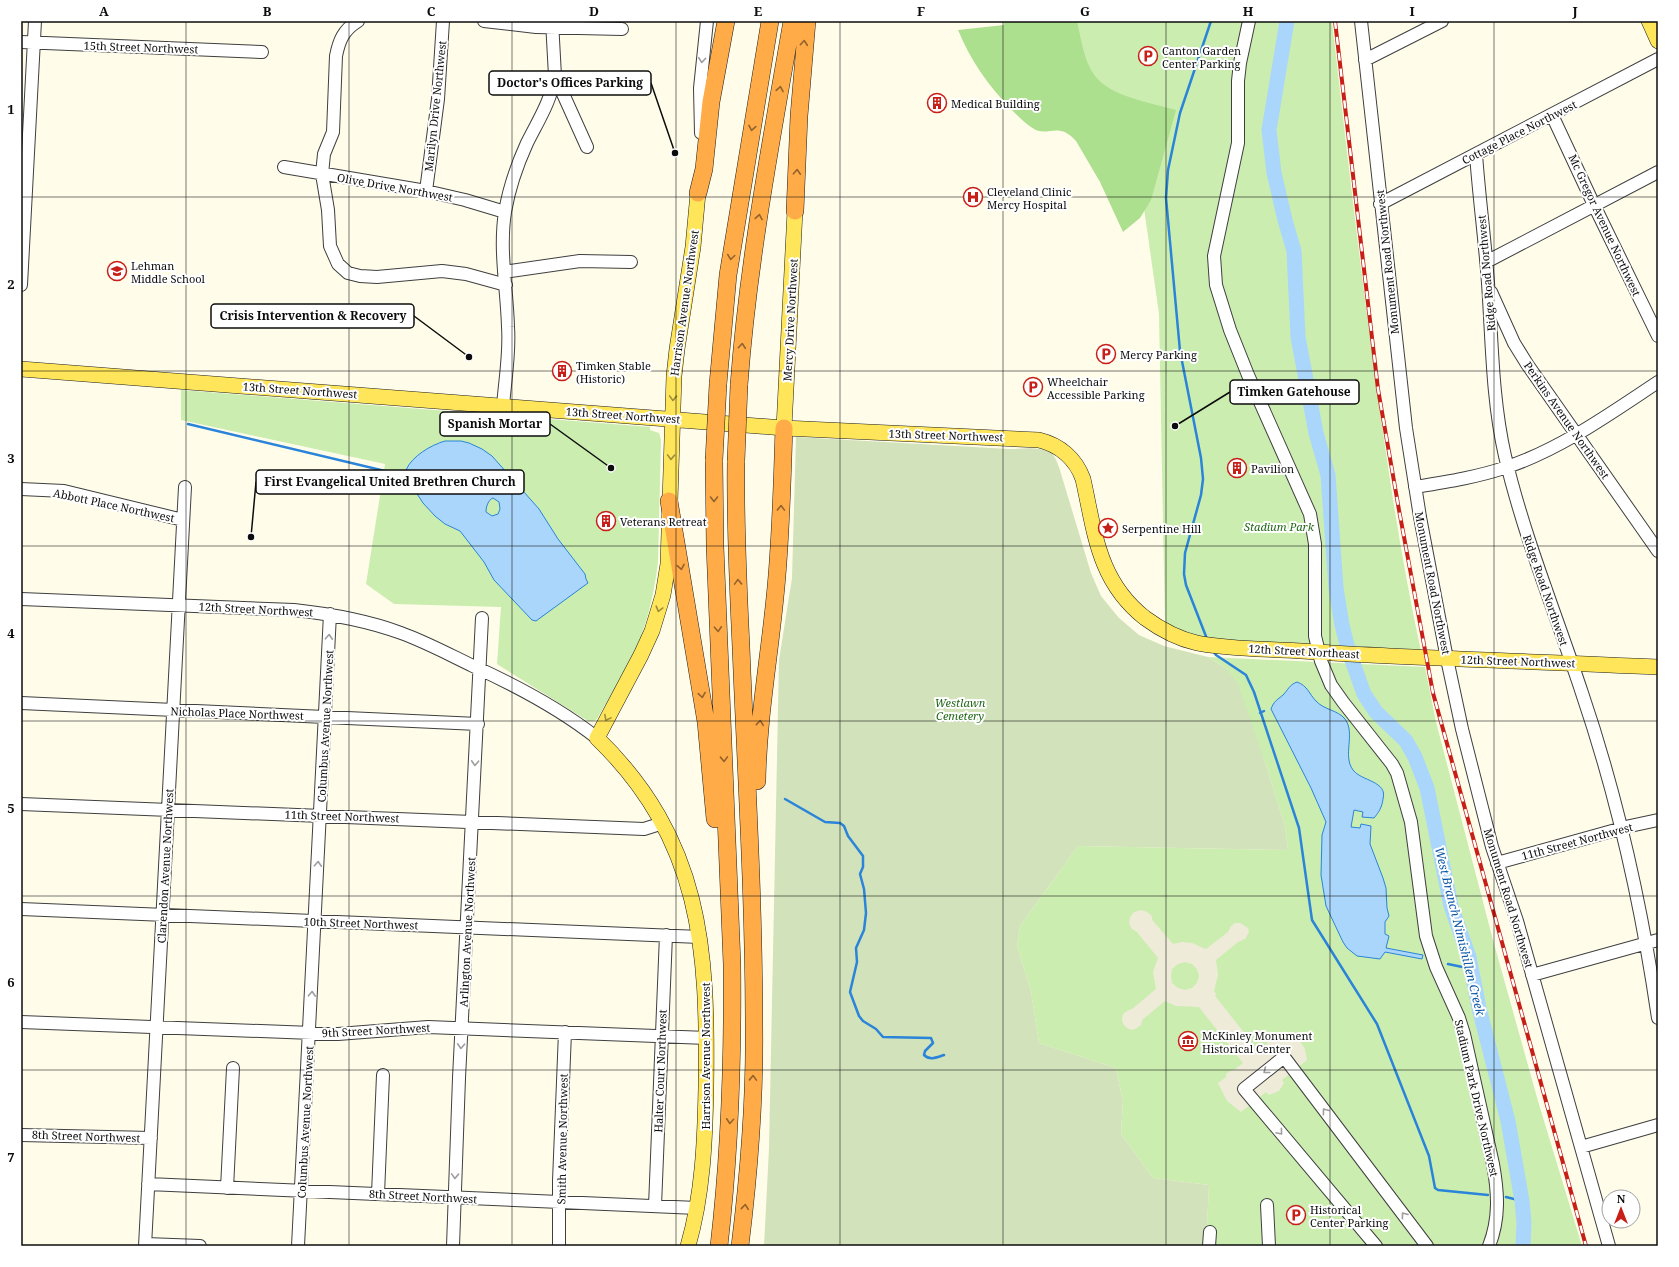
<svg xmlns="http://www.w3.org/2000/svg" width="1679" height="1267" viewBox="0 0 1679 1267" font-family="'Noto Serif',serif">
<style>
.green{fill:#cbedb0}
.forest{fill:#acdf8e}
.cemetery{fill:#d2e2ba}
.plaza{fill:#efebd9;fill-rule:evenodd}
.water{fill:#aad6fc;stroke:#2a84d9;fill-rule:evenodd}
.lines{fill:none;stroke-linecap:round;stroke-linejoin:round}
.stream{stroke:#2a84d9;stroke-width:2.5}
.river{stroke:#aad6fc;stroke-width:15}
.minor-casing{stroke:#3f3f3f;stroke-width:14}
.major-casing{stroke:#1d1d1d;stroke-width:16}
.highway-casing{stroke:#1d1d1d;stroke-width:18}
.minor{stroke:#fff;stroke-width:12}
.major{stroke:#ffe55a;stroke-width:15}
.highway{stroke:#ffab48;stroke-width:17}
.rail-casing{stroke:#c71f18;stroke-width:4}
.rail{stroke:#fff;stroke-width:2.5;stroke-dasharray:8;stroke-linecap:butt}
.highway-bridge-casing{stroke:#1d1d1d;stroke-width:18;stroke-linecap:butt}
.highway-bridge{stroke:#ffab48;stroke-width:17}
.oneway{stroke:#92632d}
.oneway2{stroke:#9e9e9e}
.oneway3{stroke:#9e8e3b}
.grid{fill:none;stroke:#0c0c0c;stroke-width:1;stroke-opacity:0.55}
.labels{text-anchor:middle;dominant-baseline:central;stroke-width:4;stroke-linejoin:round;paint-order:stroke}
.street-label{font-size:11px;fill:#0c0c0c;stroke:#fff}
.poi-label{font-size:11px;fill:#0c0c0c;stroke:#fff;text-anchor:start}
.park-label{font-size:11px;font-style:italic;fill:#216817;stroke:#fff}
.water-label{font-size:12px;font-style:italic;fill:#0b56a7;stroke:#fff}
.leader{fill:none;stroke:#0c0c0c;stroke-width:1.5}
.callout-dot{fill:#0c0c0c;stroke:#fff;stroke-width:1.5}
.callout{fill:#fff;stroke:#0c0c0c;stroke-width:1.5}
.callout-label{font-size:12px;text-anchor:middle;font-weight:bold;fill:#0c0c0c}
.neatline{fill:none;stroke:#0c0c0c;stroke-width:1.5}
.grid-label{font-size:13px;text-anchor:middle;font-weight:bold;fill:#0c0c0c}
</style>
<rect width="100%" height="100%" fill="#fffdea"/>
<path class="green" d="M1004,21H1332C1346,144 1360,267 1377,389C1389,477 1402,564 1421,651L1193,638L1165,624L1159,314L1137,159L1004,25Z
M181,390L650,427V430L659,433L661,440L658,562C654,596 646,629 631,660C621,680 608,699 597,719L593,721H588L497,664L501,607L394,604L366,584L385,464L181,420Z
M1208,657L1425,667L1436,722L1493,940L1538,1101L1582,1246H1206L1209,1185L1153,1178L1121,1134L1123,1102L1116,1068L1039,1043L1031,991L1017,946L1020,926L1078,846L1288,850L1285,826L1265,762L1227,669Z"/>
<path class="forest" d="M1004,21H1077C1081,39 1084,62 1095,76C1111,97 1152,103 1176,110L1151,200L1140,218L1123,232L1100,182L1076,141C1059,121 1048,137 1034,129C1025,124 1017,115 1011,109C987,84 971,61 958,30L1004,25Z"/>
<path class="cemetery" d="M796,437L1009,449C1021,449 1040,446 1051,453C1055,456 1057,462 1059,467L1091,573L1101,596L1119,618L1139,635L1164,646L1208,657L1227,669L1238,684L1265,762L1285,826L1288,850L1078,846L1020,926L1017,946L1031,991L1039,1043L1116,1068L1123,1102L1121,1134L1153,1178L1209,1185L1206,1246H764L769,1148L779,660L792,578Z"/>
<path class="plaza" d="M1141,910L1147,912L1151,915L1153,921L1173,944L1182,942L1192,943L1206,949L1228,932L1231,926L1235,923H1240L1248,928L1249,932L1245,939L1238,942L1216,960L1218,975L1214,991L1216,994L1215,996L1258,1050L1267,1044L1268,1041L1272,1038L1276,1037L1284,1031L1300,1041L1305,1049L1307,1060L1282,1080L1284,1083L1279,1091L1269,1095L1266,1092L1241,1112L1227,1101L1218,1083L1226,1077V1074L1232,1070H1234L1243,1063L1199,1007L1176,1006L1165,1001L1142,1020L1141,1025L1137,1028L1132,1030L1127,1028L1123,1024L1122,1019L1123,1014L1127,1011L1132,1009L1156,989L1153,972L1158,958L1137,932L1132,929L1129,923L1130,917L1134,912ZM1185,962L1192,964L1197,969L1199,976L1197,983L1192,988L1185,990L1178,988L1172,983L1171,976L1172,969L1178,964Z"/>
<path class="water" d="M445,441H461L469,443L482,449L492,456L539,509L558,539L585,574L586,579L588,583L536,621L532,620L494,580L484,562L460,531L445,524L435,516L423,503L410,483L405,480C406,477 405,473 406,470C412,456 431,445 445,441ZM493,498L499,502L500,509L498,514L492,516L486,512C486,507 488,500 493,498Z
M1297,682C1308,686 1309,694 1316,701C1324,710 1338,710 1345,719C1356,734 1342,755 1353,770C1361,781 1388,781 1383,799C1382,807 1379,812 1374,818L1362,817L1363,812L1354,810L1351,827L1360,828L1361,824L1371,826L1370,844L1383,878L1386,888L1387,908L1389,916L1385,922V934L1389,936L1386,948L1423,955L1422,959L1385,952L1380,959L1357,956L1347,948L1343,942L1326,906L1321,875L1322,835L1326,822L1311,788L1271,709C1274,701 1277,700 1283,695C1288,690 1289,685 1297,682Z"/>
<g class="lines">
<path class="stream" d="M188,424L406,476
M1207,639L1186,585L1184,574L1185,553L1201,495L1203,479L1201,458L1180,351L1166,198L1168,170L1180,113L1211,21
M1214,652L1216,655L1246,675L1254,692L1299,828L1312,920L1377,1024L1429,1156L1435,1188L1438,1190L1488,1195
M1260,713L1264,711
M785,799L825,822L840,823L844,826L848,836L863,856V867L860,874L864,889L866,913L864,930L856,948L857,962L850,992L859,1016L863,1021L876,1029L883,1037L931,1038L933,1043L925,1051L924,1055C930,1061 938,1057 944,1055
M1448,964L1472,969
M1506,1197L1522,1201"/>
<path class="river" d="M1287,21L1269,130L1274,173L1285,220L1294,251L1298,337L1316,433L1328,475L1336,588L1342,625L1348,649L1364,694L1376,712L1406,741L1415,757L1427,788L1451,906L1469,957L1479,1008L1508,1121L1522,1201L1524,1223L1523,1246"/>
<g class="minor-casing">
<path id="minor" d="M358,21C343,30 339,41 336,56L333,132L324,154L322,174L328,210L330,246L338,264L348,273L360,276L377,277L442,271L466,274L506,285
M484,21L536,27L622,29
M552,21L555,76L587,147
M1249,21L1240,63L1238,81V143L1214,256L1216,285L1230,330L1248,375L1310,514L1315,544V636L1321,661L1331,685L1343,702L1392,764L1397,773L1411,822L1426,936L1436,967L1459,1018L1464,1034L1493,1164C1498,1192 1500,1218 1489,1246
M1361,21L1406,428L1420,517L1447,659L1462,729L1492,847L1517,921L1609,1246
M21,42L262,52
M1365,60L1442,21
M1552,115L1594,205L1658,336
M701,133L700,88L707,21
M1476,154C1479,197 1485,240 1488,283C1492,340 1492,399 1505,456C1524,537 1556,614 1582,693C1618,799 1642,908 1658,1018
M284,167L426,191L465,200L505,212
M426,191L438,99L443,21
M1380,204L1658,59
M1486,262L1658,172
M504,272L580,261L631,262
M21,285L35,21
M1491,292L1514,343L1527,364L1658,551
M503,406C505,380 510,353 508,327C507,289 499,250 505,212C509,188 517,165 527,143C538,121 551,101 555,76
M1415,487C1446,482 1478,477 1507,467C1561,449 1611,413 1658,382
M21,489L64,491L183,520
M21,599L294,610C331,614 366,620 401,633C426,642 450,655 473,666C517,686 559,708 597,738
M21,703L478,724
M21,804L644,829L663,823
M1497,863L1630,826L1658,820
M21,909L700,937
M1532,975L1658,940
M21,1022L338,1034L428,1027L707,1038
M21,1135L151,1138
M1581,1147L1658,1125
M148,1184L697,1208
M227,1188L233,1068
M378,1194L383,1075
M1267,1205L1269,1246
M655,1206L666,935
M146,1244L200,1246
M145,1246L185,487
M298,1246L330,614
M453,1246L459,1078L482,618
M559,1246V1181L565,1032
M1209,1246L1210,1232
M1376,1246L1244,1089L1284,1057L1427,1246"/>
</g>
<g class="major-casing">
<path id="major" d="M1649,21L1658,41
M21,369L784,428L1039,440C1060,445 1076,459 1083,479C1095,533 1098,581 1145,618C1160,629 1179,639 1197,643C1217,647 1238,648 1258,649C1283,650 1307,651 1332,653C1441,659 1549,662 1658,667
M784,428L795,211
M688,1246C703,1194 705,1140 706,1087C708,949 702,840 597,738L641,655L652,631L663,595L668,564L674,376L677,349L693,247L698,193"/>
</g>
<g class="highway-casing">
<path id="highway" d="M698,193L704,169L711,102L726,21
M795,211L799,116L807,21
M718,384L728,275L770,21
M739,385C748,262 771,142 792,21
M714,460L715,546L732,964C733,1059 730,1151 719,1246
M736,461C735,523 738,585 741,647C746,773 754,899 754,1026C755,1099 749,1173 740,1246
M669,501L706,722L715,819
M757,781C758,719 769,659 775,597C781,541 782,484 784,428"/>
</g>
<use href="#minor" class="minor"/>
<use href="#major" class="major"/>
<use href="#highway" class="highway"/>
<g class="rail-casing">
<path id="rail" d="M1335,21L1378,389L1399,510L1433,693L1586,1246"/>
</g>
<use href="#rail" class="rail"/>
<g class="highway-bridge-casing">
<path id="highway-bridge" d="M714,460L718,384
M736,461L739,385"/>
</g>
<use href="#highway-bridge" class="highway-bridge"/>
</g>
<defs><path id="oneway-chevron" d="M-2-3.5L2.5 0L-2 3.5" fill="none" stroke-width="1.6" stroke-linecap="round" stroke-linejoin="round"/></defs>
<g class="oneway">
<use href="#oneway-chevron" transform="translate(804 43) rotate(-85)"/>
<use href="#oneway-chevron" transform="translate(780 89) rotate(-80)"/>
<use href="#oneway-chevron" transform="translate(752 128) rotate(100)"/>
<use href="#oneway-chevron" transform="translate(797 172) rotate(-87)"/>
<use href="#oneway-chevron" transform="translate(759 217) rotate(-80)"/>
<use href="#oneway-chevron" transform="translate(731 257) rotate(98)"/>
<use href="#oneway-chevron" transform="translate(742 346) rotate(-85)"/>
<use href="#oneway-chevron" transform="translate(714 499) rotate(90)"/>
<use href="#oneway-chevron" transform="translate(781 508) rotate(-88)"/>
<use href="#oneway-chevron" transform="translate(681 567) rotate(80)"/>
<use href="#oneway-chevron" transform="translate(738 582) rotate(-92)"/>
<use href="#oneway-chevron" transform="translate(718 629) rotate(87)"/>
<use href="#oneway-chevron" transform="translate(702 695) rotate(81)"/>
<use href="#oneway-chevron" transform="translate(760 723) rotate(-84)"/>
<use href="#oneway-chevron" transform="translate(724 759) rotate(88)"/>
<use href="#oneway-chevron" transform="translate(753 1078) rotate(-88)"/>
<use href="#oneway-chevron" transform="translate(730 1121) rotate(94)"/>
<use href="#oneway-chevron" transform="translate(745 1207) rotate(-84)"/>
</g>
<g class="oneway2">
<use href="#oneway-chevron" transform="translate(702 60) rotate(95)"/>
<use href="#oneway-chevron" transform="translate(329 637) rotate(-87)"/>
<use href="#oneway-chevron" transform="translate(475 763) rotate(93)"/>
<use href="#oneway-chevron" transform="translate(318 864) rotate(-87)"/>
<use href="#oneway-chevron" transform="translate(312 994) rotate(-87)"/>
<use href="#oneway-chevron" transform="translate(461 1046) rotate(93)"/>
<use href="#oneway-chevron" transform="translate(1266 1071) rotate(142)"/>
<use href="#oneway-chevron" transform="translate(1325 1111) rotate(-127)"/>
<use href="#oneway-chevron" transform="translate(1280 1132) rotate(50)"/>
<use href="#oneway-chevron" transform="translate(455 1176) rotate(92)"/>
<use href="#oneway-chevron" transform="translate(1404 1215) rotate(-127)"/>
</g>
<g class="oneway3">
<use href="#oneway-chevron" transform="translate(673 398) rotate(92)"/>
<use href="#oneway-chevron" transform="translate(671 457) rotate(92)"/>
<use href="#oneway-chevron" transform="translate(659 609) rotate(105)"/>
<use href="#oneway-chevron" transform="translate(607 718) rotate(118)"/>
</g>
<path class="grid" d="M186,21V1246M349,21V1246M512,21V1246M676,21V1246M840,21V1246M1003,21V1246M1166,21V1246M1330,21V1246M1494,21V1246M21,197H1658M21,371H1658M21,546H1658M21,721H1658M21,896H1658M21,1070H1658"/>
<defs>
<g id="parking-ring" transform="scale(1)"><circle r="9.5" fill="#fff" stroke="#c71f18" stroke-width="1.5"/><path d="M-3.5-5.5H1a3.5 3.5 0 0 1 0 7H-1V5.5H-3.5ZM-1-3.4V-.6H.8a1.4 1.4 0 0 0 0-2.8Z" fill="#c71f18"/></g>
<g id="building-ring" transform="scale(1)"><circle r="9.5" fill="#fff" stroke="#c71f18" stroke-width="1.5"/><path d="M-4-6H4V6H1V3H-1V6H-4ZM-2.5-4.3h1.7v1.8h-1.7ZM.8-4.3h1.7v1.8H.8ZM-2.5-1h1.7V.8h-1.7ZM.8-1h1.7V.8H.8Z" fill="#c71f18"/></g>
<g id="hospital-ring" transform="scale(1)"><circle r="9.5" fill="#fff" stroke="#c71f18" stroke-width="1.5"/><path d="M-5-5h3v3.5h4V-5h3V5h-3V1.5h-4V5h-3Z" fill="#c71f18"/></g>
<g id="school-ring" transform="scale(1)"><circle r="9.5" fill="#fff" stroke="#c71f18" stroke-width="1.5"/><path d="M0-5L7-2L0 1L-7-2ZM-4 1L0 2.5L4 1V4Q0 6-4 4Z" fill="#c71f18"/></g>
<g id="sight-ring" transform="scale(1)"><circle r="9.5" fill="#fff" stroke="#c71f18" stroke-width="1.5"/><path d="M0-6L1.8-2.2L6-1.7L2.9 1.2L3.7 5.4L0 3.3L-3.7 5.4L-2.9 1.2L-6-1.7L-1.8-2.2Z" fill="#c71f18"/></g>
<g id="museum-ring" transform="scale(1)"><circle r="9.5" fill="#fff" stroke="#c71f18" stroke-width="1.5"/><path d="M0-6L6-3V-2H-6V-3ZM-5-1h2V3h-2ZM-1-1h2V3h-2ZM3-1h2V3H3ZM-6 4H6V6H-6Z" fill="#c71f18"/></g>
</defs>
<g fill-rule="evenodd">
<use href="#parking-ring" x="1148" y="56"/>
<use href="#building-ring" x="937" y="103"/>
<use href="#hospital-ring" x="973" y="197"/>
<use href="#school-ring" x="117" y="271"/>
<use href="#parking-ring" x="1106" y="354"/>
<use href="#building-ring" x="562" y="371"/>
<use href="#parking-ring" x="1033" y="387"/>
<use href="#building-ring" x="1237" y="468"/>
<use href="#building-ring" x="606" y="521"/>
<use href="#sight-ring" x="1108" y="528"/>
<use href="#museum-ring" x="1188" y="1041"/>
<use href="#parking-ring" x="1296" y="1215"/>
</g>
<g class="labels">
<g class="street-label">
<text transform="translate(141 47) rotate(2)">15th Street Northwest</text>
<text transform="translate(435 106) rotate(-84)">Marilyn Drive Northwest</text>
<text transform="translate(1519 132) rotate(-27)">Cottage Place Northwest</text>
<text transform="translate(395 187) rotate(10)">Olive Drive Northwest</text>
<text transform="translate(1605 225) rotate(65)">Mc Gregor Avenue Northwest</text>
<text transform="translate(1387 262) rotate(-96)">Monument Road Northwest</text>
<text transform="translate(1486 273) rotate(-95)">Ridge Road Northwest</text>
<text transform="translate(684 303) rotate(-82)">Harrison Avenue Northwest</text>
<text transform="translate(790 320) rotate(-87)">Mercy Drive Northwest</text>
<text transform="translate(300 390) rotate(4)">13th Street Northwest</text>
<text transform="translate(623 415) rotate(4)">13th Street Northwest</text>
<text transform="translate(1567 420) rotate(55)">Perkins Avenue Northwest</text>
<text transform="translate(946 435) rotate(2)">13th Street Northwest</text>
<text transform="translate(114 505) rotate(12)">Abbott Place Northwest</text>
<text transform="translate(1433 583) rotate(79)">Monument Road Northwest</text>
<text transform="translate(1546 590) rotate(71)">Ridge Road Northwest</text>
<text transform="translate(256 609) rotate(3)">12th Street Northwest</text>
<text transform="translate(1304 651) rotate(3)">12th Street Northeast</text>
<text transform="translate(1518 661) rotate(2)">12th Street Northwest</text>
<text transform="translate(237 713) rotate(2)">Nicholas Place Northwest</text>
<text transform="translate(325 726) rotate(-87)">Columbus Avenue Northwest</text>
<text transform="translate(342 816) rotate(2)">11th Street Northwest</text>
<text transform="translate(1577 841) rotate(-15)">11th Street Northwest</text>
<text transform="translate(165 866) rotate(-87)">Clarendon Avenue Northwest</text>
<text transform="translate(1509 898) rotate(73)">Monument Road Northwest</text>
<text transform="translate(361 923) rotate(2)">10th Street Northwest</text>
<text transform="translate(467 932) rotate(-87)">Arlington Avenue Northwest</text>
<text transform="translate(376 1030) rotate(-3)">9th Street Northwest</text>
<text transform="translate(705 1056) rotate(-90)">Harrison Avenue Northwest</text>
<text transform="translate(660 1071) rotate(-88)">Halter Court Northwest</text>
<text transform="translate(1477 1098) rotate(77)">Stadium Park Drive Northwest</text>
<text transform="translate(305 1122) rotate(-87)">Columbus Avenue Northwest</text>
<text transform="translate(86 1136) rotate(2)">8th Street Northwest</text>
<text transform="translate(562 1139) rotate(-89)">Smith Avenue Northwest</text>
<text transform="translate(423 1196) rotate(3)">8th Street Northwest</text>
</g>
<g class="poi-label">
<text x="1162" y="50">Canton Garden<tspan x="1162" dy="13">Center Parking</tspan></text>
<text x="951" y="103">Medical Building</text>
<text x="987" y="191">Cleveland Clinic<tspan x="987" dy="13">Mercy Hospital</tspan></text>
<text x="131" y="265">Lehman<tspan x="131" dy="13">Middle School</tspan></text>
<text x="1120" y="354">Mercy Parking</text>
<text x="576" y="365">Timken Stable<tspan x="576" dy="13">(Historic)</tspan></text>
<text x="1047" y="381">Wheelchair<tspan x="1047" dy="13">Accessible Parking</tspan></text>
<text x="1251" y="468">Pavilion</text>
<text x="620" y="521">Veterans Retreat</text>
<text x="1122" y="528">Serpentine Hill</text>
<text x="1202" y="1035">McKinley Monument<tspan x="1202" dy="13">Historical Center</tspan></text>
<text x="1310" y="1209">Historical<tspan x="1310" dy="13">Center Parking</tspan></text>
</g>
<g class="park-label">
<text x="1279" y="526">Stadium Park</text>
<text x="960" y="702">Westlawn<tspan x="960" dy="13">Cemetery</tspan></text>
</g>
<g class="water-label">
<text transform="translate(1460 931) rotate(76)">West Branch Nimishillen Creek</text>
</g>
</g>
<path class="leader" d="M675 153L651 83M469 357L414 316M1175 426L1230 392M611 468L550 424M251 537L256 482"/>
<g class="callout-dot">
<circle cx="675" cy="153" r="4"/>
<circle cx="469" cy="357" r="4"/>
<circle cx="1175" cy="426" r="4"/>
<circle cx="611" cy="468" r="4"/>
<circle cx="251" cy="537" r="4"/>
</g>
<g class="callout">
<rect x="489" y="71" width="162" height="24" rx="4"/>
<rect x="211" y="304" width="203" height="24" rx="4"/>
<rect x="1230" y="380" width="129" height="24" rx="4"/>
<rect x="440" y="412" width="110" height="24" rx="4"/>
<rect x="256" y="470" width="268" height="24" rx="4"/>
</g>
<g class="callout-label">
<text x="570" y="87">Doctor's Offices Parking</text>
<text x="313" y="320">Crisis Intervention &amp; Recovery</text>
<text x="1294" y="396">Timken Gatehouse</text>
<text x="495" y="428">Spanish Mortar</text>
<text x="390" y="486">First Evangelical United Brethren Church</text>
</g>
<rect width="1679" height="1267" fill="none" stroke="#ffffff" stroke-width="44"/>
<g transform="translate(1621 1209)"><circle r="19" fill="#ffffff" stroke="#9e9e9e"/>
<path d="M0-3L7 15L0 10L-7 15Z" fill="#c71f18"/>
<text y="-6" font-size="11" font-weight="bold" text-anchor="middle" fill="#0c0c0c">N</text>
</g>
<rect x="22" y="22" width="1635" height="1223" class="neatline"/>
<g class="grid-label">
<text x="104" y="16">A</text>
<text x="267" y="16">B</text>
<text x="431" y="16">C</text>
<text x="594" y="16">D</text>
<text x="758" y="16">E</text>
<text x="921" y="16">F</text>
<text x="1085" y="16">G</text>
<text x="1248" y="16">H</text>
<text x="1412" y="16">I</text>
<text x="1575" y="16">J</text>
<text x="11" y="114">1</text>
<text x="11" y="289">2</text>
<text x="11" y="463">3</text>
<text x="11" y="638">4</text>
<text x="11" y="813">5</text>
<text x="11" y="987">6</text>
<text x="11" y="1162">7</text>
</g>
</svg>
